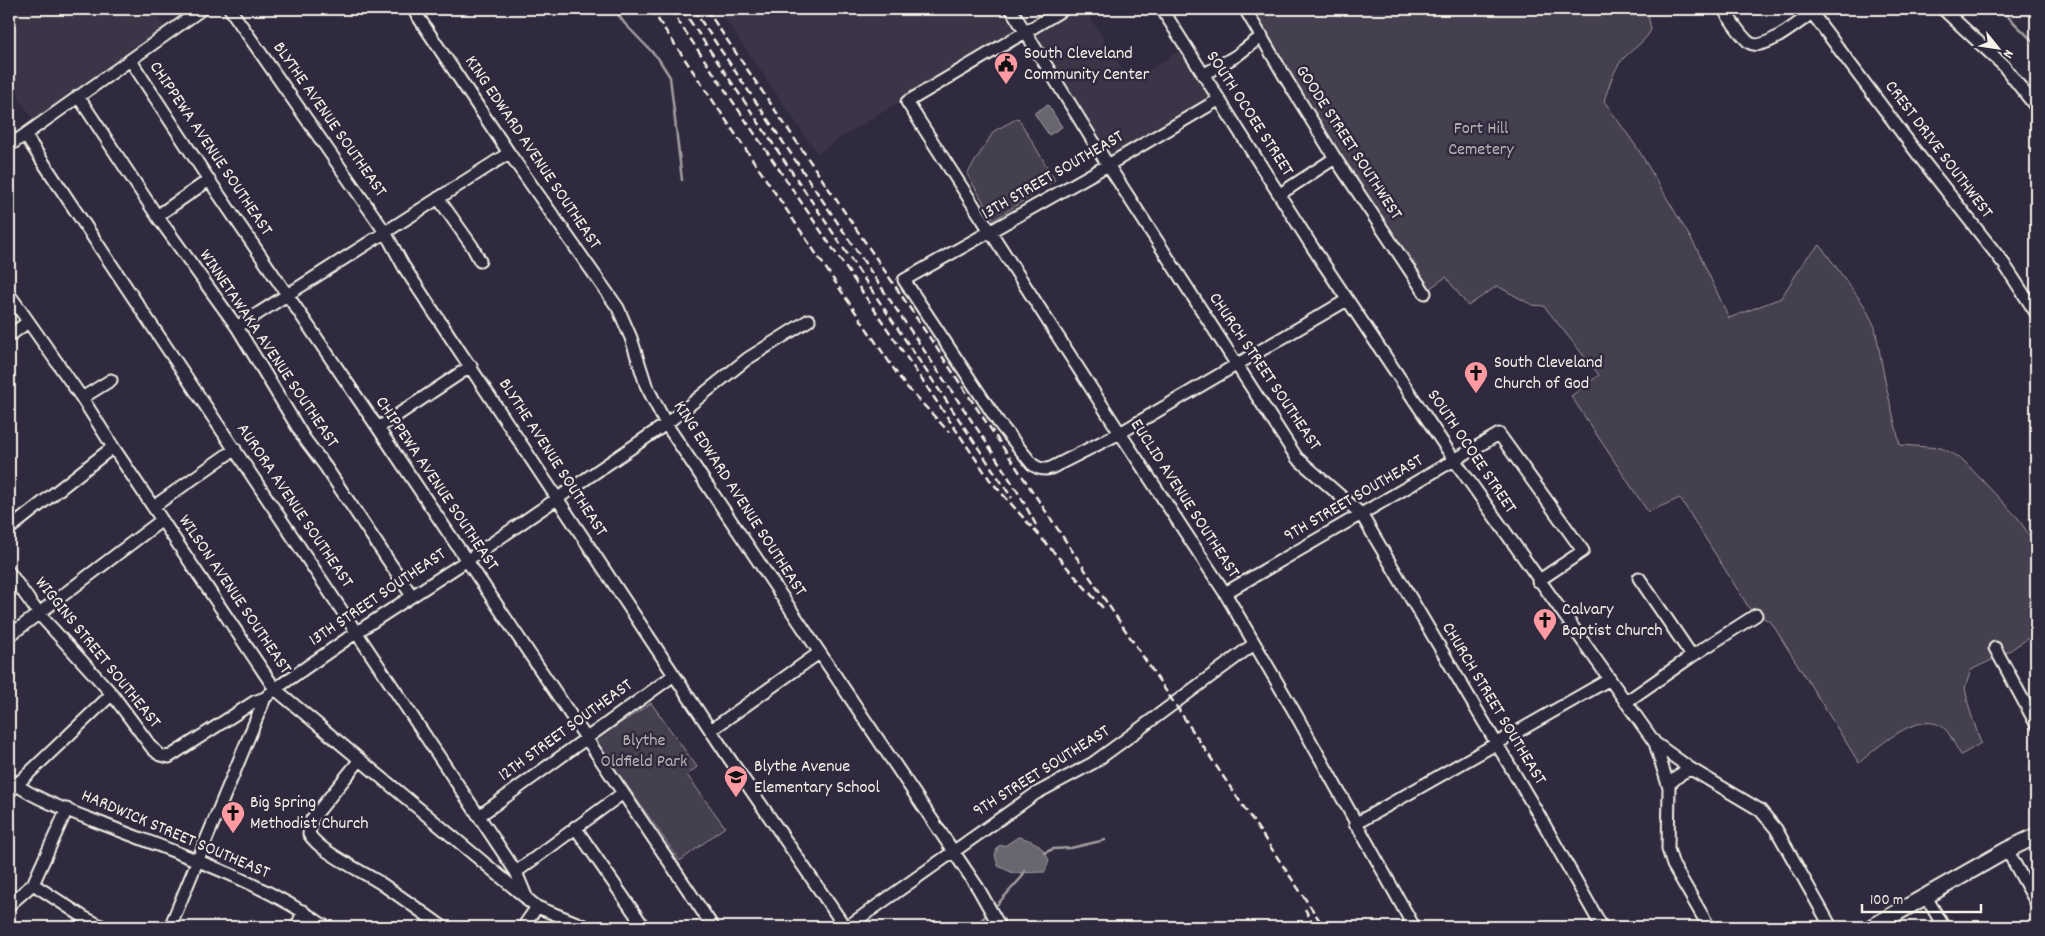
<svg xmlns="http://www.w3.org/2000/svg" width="2045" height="936" viewBox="0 0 2045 936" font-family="Dekko,sans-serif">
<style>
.built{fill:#3b3647}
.green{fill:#454050;stroke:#9c989c}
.water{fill:#6a6670;stroke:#a19ea0}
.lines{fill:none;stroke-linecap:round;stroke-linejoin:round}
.stream{stroke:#a19ea0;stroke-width:2.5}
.minor-casing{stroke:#f4f1e8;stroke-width:15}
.major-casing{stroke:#f4f1e8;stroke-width:19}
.minor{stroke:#2f2a3d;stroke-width:11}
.major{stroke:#2f2a3d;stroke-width:15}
.rail{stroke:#f4f1e8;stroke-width:2.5;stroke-dasharray:8 4;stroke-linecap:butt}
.labels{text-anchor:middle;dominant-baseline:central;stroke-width:5;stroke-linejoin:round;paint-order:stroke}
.poi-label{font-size:18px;fill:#f4f1e8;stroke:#2f2a3d;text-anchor:start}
.street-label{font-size:18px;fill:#f4f1e8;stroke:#2f2a3d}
.park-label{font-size:18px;fill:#b7b3b3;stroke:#2f2a3d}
</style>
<rect width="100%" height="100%" fill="#2f2a3d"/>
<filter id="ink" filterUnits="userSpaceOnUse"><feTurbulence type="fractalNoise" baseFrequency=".02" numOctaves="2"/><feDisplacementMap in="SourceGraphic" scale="10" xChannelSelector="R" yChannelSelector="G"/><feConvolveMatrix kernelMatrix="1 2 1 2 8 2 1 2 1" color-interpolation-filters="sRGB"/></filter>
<g filter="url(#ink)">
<path class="built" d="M9,9H152L167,30L35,122L9,83Z
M718,9H1001L1014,30L817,153Z
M1072,9H1085L1130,82L1179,51L1210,100L1112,162L1032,33Z"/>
<path class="green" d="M1249,9H1647L1651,30C1643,45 1629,50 1619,64C1612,75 1608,89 1604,101L1638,149L1697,249L1729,318L1781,298L1808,256L1820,245L1864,305L1875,327L1885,381L1900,445L1941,448L1961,458L2018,518L2036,546V633L2006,653L1971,670L1965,688L1970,711L1981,743L1961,755C1956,748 1951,735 1945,729C1920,707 1877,748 1859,763L1771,622L1751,611L1680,498L1648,512L1571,396L1599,375L1544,306L1532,305L1497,286L1468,306L1446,277L1426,291L1336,153Z
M1018,118L1055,180L994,220L967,174L994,131Z
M651,703L697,767L687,775L725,827L680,861L595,740Z"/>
<path class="water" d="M1048,105L1062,127L1049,135L1034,113Z
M1018,837C1035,841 1041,844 1049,860L1045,872L1013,873L998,866L995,855L998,846L1006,845Z"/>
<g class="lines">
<path class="stream" d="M614,9L625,24L658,58L670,77L682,180
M2000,9L2036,44
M1044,853L1053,849L1071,848L1105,840
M994,908L1022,877L1025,870
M975,927L988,913"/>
<g class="minor-casing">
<path id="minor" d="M230,9L385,232L404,267L729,758L845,927
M413,9L509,153L618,308L631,338L646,385L666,424L978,888L1000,927
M1011,9L1108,165L1297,458L1361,514L1540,817L1602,927
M1064,9L907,102L1120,433L1225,593L1295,713L1414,927
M1162,9L1313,248L1455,461L1655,743L1669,788L1668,849L1673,865L1709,927
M1245,9L1288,82L1335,158L1425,293
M1723,9C1730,18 1741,37 1750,43C1764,52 1800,21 1812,13
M1809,9L1923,161L2004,264L2036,313
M1943,9L2003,65L2036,107
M131,61L209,180L378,428L713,927
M1203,75L1236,56L1262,36
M78,96L157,216L237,327L304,438L325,466L412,596
M1218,100L1108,165L904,280L999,423L1032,464C1038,469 1044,470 1051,468L1120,433L1347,300
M25,135L516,872L528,901
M9,146L202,9
M1280,194L1335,158
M438,198L472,246L480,261
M157,216L209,180
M9,294L82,398L113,447L275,689L537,907L587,927
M237,327L509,153
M9,336L28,322
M82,398L111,380
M378,428L471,366
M153,507L235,449
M9,529L113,447
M9,572L39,614L112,694L152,748L160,755L169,757L254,702L265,698L275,689L357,632L466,561L666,424L747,359L809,320
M1639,578L1692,656
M1225,593L1499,434L1583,551L1538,581
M9,636L162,520
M1995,648L2036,724
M1626,702L1692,656L1756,615
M711,730L819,653
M1655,743L1691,769L1760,810L1776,829L1831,927
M359,761L312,819L309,834C319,851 361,871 379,882C401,897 422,912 443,927
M9,778C26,797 83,816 108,826C182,855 261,881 326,927
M1668,785L1682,773L1691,769
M9,792L112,694
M479,816L674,675
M1355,824L1610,679
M575,827L644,927
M2007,850L2036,902
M516,872L623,793
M33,884L85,918L103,927
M1926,897L1944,927
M9,905L33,884L67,809
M170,927L265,698
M297,927L303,911
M523,927L537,907
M847,927L1035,794L1093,763L1126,739L1254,644"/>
</g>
<g class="major-casing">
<path id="major" d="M1872,927L2007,850L2036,836"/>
</g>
<use href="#minor" class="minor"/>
<use href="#major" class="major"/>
<path class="rail" d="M651,9L904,384L949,432
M670,9L990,480L1104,609
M682,9L1012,498
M693,9L986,442L1019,494L1036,525
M706,9L891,280L1324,927
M1305,909L1315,927"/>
</g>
</g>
<defs>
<g id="civic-pin" transform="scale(1.25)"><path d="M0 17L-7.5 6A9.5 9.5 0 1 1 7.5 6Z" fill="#ff9aa2" stroke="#2f2a3d"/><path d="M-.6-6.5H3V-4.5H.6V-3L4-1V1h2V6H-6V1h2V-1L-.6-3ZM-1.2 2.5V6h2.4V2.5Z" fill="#111"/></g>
<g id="church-pin" transform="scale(1.25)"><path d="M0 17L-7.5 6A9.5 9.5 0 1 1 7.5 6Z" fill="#ff9aa2" stroke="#2f2a3d"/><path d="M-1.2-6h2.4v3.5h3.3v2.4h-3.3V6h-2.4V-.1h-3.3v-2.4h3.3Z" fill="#111"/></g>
<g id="school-pin" transform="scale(1.25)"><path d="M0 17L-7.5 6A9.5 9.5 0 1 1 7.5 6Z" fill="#ff9aa2" stroke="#2f2a3d"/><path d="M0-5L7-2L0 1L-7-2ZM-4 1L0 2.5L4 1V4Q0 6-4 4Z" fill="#111"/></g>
</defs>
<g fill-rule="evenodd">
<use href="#civic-pin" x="1006" y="64"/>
<use href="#church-pin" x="1476" y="373"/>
<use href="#church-pin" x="1545" y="620"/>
<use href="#school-pin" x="736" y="777"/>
<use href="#church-pin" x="233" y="813"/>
</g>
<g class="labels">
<g class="poi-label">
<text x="1024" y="54">South Cleveland<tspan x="1024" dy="21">Community Center</tspan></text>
<text x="1494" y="363">South Cleveland<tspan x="1494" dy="21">Church of God</tspan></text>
<text x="1562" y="610">Calvary<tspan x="1562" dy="21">Baptist Church</tspan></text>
<text x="754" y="767">Blythe Avenue<tspan x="754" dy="21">Elementary School</tspan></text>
<text x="250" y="803">Big Spring<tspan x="250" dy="21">Methodist Church</tspan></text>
</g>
<g class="street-label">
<text transform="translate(1249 114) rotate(57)">SOUTH OCOEE STREET</text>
<text transform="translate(329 120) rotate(55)">BLYTHE AVENUE SOUTHEAST</text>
<text transform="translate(1348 143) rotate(57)">GOODE STREET SOUTHWEST</text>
<text transform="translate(210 149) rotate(56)">CHIPPEWA AVENUE SOUTHEAST</text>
<text transform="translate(1938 150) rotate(53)">CREST DRIVE SOUTHWEST</text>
<text transform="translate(532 153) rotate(56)">KING EDWARD AVENUE SOUTHEAST</text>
<text transform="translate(1053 176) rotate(-30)">13TH STREET SOUTHEAST</text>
<text transform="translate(268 349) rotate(56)">WINNETAWAKA AVENUE SOUTHEAST</text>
<text transform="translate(1264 372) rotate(56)">CHURCH STREET SOUTHEAST</text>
<text transform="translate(1471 452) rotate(56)">SOUTH OCOEE STREET</text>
<text transform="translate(552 458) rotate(57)">BLYTHE AVENUE SOUTHEAST</text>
<text transform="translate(436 484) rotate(56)">CHIPPEWA AVENUE SOUTHEAST</text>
<text transform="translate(739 499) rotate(57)">KING EDWARD AVENUE SOUTHEAST</text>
<text transform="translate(1184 499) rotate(57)">EUCLID AVENUE SOUTHEAST</text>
<text transform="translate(1354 499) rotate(-30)">9TH STREET SOUTHEAST</text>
<text transform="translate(294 506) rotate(56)">AURORA AVENUE SOUTHEAST</text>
<text transform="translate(234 595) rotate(56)">WILSON AVENUE SOUTHEAST</text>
<text transform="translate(378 598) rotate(-34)">13TH STREET SOUTHEAST</text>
<text transform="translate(97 653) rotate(51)">WIGGINS STREET SOUTHEAST</text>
<text transform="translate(1493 704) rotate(59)">CHURCH STREET SOUTHEAST</text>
<text transform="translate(566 731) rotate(-36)">12TH STREET SOUTHEAST</text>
<text transform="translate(1042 772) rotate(-32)">9TH STREET SOUTHEAST</text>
<text transform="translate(175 835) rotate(23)">HARDWICK STREET SOUTHEAST</text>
</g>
<g class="park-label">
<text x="1481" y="129">Fort Hill<tspan x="1481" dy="21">Cemetery</tspan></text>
<text x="644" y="741">Blythe<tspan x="644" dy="21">Oldfield Park</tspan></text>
</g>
</g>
<rect width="2045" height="936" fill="none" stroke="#2f2a3d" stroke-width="30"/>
<rect x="15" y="15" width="2015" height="906" fill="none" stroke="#f4f1e8" stroke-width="2" filter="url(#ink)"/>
<g transform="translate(1998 48) rotate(120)" stroke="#2f2a3d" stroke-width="4" paint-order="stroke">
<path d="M0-4L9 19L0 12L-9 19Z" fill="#f4f1e8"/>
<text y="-8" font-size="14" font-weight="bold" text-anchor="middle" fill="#f4f1e8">N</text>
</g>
<path d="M1862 904v8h119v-8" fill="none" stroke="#f4f1e8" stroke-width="2.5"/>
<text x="1870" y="904" font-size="15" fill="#f4f1e8" stroke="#2f2a3d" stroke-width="4" paint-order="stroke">100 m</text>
</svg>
